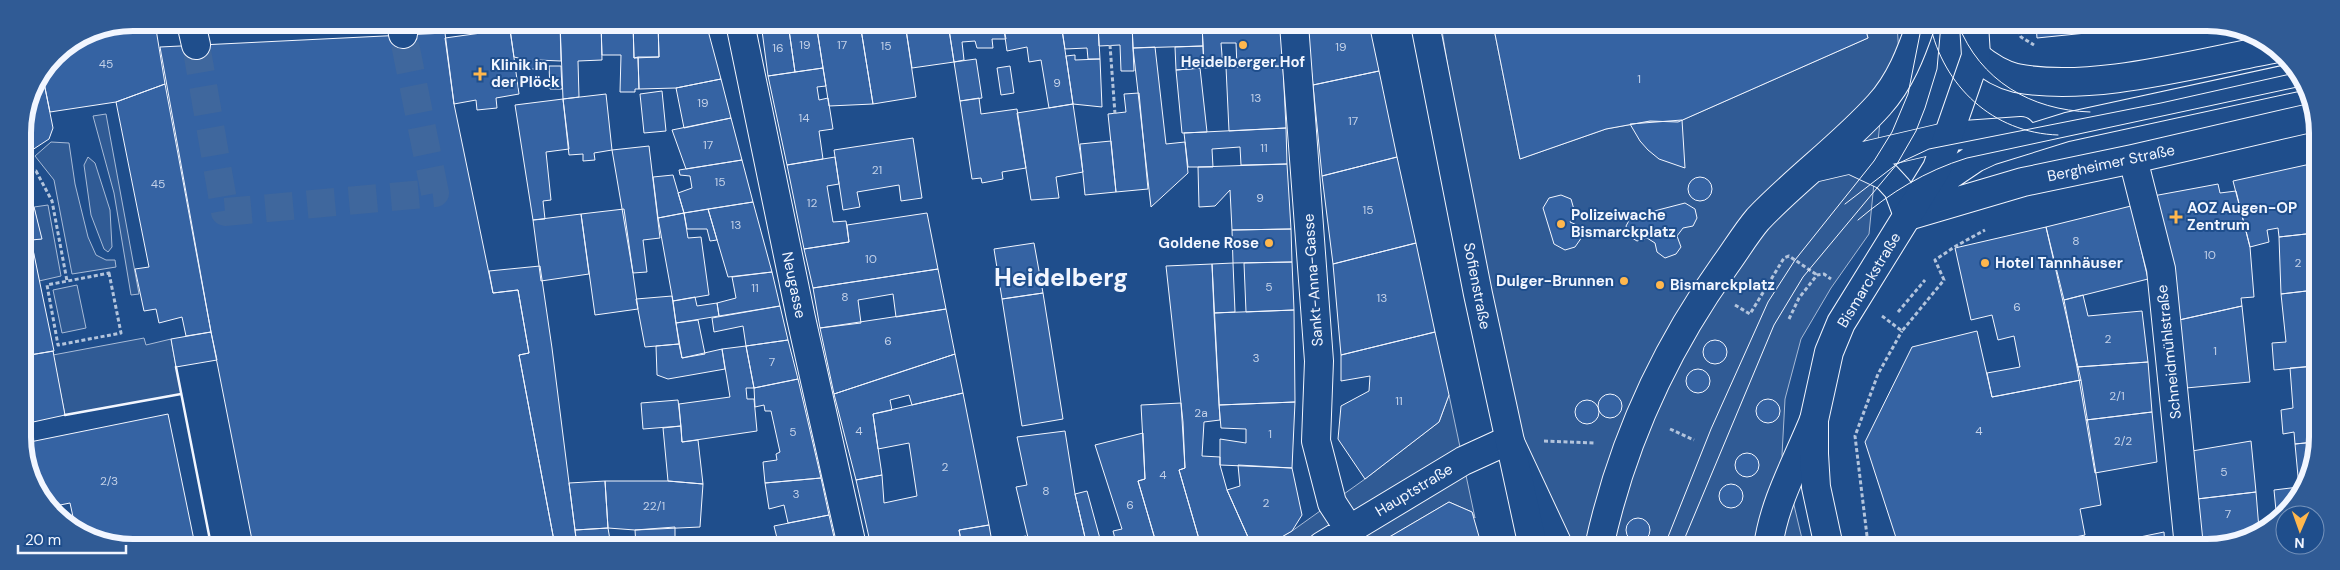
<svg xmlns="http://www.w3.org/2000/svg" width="2340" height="570" viewBox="0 0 2340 570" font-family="'DM Sans',sans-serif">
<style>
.built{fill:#305b95;stroke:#a8bbd7}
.building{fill:#3563a3;stroke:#f2f6ff}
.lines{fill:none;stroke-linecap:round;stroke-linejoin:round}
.minor-tunnel{stroke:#3f679d;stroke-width:28;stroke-dasharray:28 14;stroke-linecap:butt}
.minor-casing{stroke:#f2f6ff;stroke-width:30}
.major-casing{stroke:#f2f6ff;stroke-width:30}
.path{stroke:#b3c4dc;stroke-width:3;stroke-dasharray:4 2.5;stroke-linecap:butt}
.minor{stroke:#1f4e8c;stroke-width:28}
.major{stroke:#1f4e8c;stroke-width:28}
.tram{stroke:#f2f6ff;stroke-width:1}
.wall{stroke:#f2f6ff;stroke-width:2.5}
.poi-dot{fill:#ffb74d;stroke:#1f4e8c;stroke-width:2}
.labels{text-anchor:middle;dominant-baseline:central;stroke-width:4;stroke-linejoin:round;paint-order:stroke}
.number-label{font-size:12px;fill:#c3d1e8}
.poi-label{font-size:15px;font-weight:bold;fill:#f2f6ff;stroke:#1f4e8c;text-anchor:start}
.street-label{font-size:15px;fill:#f2f6ff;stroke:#1f4e8c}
.town-label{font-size:25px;font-weight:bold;fill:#f2f6ff;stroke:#1f4e8c}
.rim{fill:none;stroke:#f2f6ff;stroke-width:6}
</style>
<rect width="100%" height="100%" fill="#1f4e8c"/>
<path class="built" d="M1441,24H1493L1520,159L1606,129L1650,121L1678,122L1868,38L1864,24H1897L1899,55L1881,111L1869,234L1831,288L1801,339L1785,399L1782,455L1804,547H1533L1465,173Z
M106,114L139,294L131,295L114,193L93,116Z
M51,142L69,143L75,184L88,237L96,255L106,260H115L116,267L72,274L54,180L35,156Z
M88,157L95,163L110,210L112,247L108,252L104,249L91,215L84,165Z
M48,205L61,276L39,281L31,240L41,239L34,207Z
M77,285L86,328L62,333L53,290Z
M144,338L146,345L171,339L181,394L65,415L53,355Z
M1449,395L1475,518L1472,512L1449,502L1374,546H1266L1292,531L1365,479L1439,422Z"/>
<path class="building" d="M133,22L155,23L165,84L116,102L50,112L42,73L55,55L91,31Z
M509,23H560L561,61L537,60L536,69H527V60L514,57Z
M560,23H601L602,60L578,61L579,97L563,99Z
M601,23H633L634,58L638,57L639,89H635V92H620L621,55H602Z
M633,23H658L659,57L634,58Z
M658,23H706L721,79L676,88L639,89L638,57H659Z
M761,23H788L795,72L768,76Z
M788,23H816L823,68L795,72Z
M816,23H860L873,104L829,106Z
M860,23H905L916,97L873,104Z
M905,23H948L954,62L912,68Z
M948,23H1003L1006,39H992L993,48H977L975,41L962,42L964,60L954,62Z
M1003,23H1061L1073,104L1049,108L1041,60L1029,62L1027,47L1007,51Z
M1061,23L1098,24L1100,59H1088L1087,48L1065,49Z
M1098,24H1132L1134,71H1121L1120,45L1099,46Z
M1132,24H1202L1203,46L1133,48Z
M1202,24H1281L1283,66L1237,67L1236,43H1221L1223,67L1204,68Z
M1306,24H1369L1379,71L1313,85Z
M1493,24H1864L1868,38L1678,122L1650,121L1606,129L1520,159Z
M2036,24L2095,25L2096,32L2037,38Z
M2095,25H2149L2096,32Z
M510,29L519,94L496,98L497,108L477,110L476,100L454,104L445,38Z
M445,33L454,104L493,293L518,290L529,353L519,355L555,546L253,545L211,332L160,47Z
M1203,46L1204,68L1176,70L1175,47Z
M1155,47L1166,144L1185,142L1188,173L1151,207L1133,48Z
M1075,55V60L1100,59L1102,107L1073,104L1066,56Z
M976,59L982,98L960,101L954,62Z
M549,66H561L562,89H550Z
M1010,66L1014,93L1001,95L997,68Z
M1283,66L1286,128L1229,131L1226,67Z
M823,68L826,86L817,87L819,100L828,98L833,129L819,131L823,159L787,165L768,76Z
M1200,68L1207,132L1182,133L1176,70Z
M1379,71L1397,157L1322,176L1313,85Z
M42,73L53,128L49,139L23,156V126L31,90Z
M721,79L731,118L684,128L676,88Z
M165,84L211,332L186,336L182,317L159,323L156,309L144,311L135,269L149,267L116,102Z
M662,91L666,131L644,133L640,94Z
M1139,93L1148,189L1116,192L1108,114L1126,112L1124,94Z
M606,94L612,150L594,153L595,160L583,161V154L569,155L563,99Z
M979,98L981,114L1017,109L1026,168L1002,172L1003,179L982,183L981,178L972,179L960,101Z
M563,99L569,149L546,152L551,200L543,201L545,219L533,220L515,105Z
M1073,104L1083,172L1056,177L1059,198L1031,200L1017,113Z
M731,118L742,160L686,169L672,130Z
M1682,120L1685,168L1659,159L1648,150L1640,141L1630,124Z
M1286,128L1287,164L1241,165L1240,147L1212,149L1213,167H1188L1184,133Z
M913,138L922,198L901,201L899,185L857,192L860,207L843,210L834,150Z
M1111,141L1116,192L1085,195L1080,144Z
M649,146L660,238L643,240L647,272L633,273L612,150Z
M835,157L839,184L827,186L833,222L846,221L849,242L804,249L787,165Z
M1397,157L1416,243L1333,264L1322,176Z
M742,160L753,202L684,213L678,193L692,188L690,176L680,175L679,170Z
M2315,163V233L2279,237L2278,228L2267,230L2269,242L2250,247L2233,181Z
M1287,164L1291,229L1232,230L1230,190L1215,206L1199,207L1198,167Z
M673,175L684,213L658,218L653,177Z
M1688 189a12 12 0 1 1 24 0a12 12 0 1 1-24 0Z
M2218,184L2220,193L2236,191L2250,247L2254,297L2241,298L2242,306L2179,320L2153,196Z
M1561,195L1571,199L1575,213L1570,222L1579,226L1582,237L1575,247L1565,250L1554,244L1543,208L1549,198Z
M753,202L772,272L728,277L708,209Z
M1685,203L1695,209L1697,218L1693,226L1683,228L1677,236L1681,247L1676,254L1665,258L1657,252L1655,243L1647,238L1637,241L1629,236L1626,226L1631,217Z
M2131,206L2148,279L2064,300L2046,227Z
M31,207H34L42,239L31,240L54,351L24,356L23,210Z
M624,209L638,309L595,315L581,214Z
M708,209L717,240L710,241L707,229H687L684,213Z
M684,213L688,238L701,237L709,295L673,301L658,218Z
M927,213L938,269L813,288L804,249L849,242L847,225Z
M581,214L589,274L541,281L533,220Z
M2046,227L2081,380L1992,397L1987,373L2020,367L2014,336L1998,340L1992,315L1971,320L1955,248Z
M1291,229L1292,262L1233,263L1232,230Z
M2315,233V290L2281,294L2279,237Z
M1034,243L1043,293L1002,299L994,249Z
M1416,243L1435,332L1341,355L1333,264Z
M1292,262L1294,310L1246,312L1244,263Z
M1233,263L1235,312L1214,313L1212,264Z
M1212,264L1220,420L1204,422L1202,456L1220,457V465L1227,490L1252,546H1201L1179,470L1185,468L1183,422L1166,266Z
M540,266L552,348L577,546H555L519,355L529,353L518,290L493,293L489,271Z
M938,269L946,309L896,317L893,294L858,300L861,323L820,328L813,288Z
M772,272L780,306L719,316L717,303L736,298L732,277Z
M2315,290V366L2274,370L2272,343L2286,342L2281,294Z
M1043,293L1063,419L1022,426L1002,299Z
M2083,295L2088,316L2142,311L2148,362L2077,367L2064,300Z
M672,296L679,344L645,347L636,299Z
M695,297L697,306L717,303L719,316L676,323L673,301Z
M780,306L788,340L746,346L743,326L714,332L712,318Z
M2242,306L2250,382L2186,388L2179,320Z
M946,309L955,354L834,394L820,328Z
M1294,310L1295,402L1219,405L1214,313Z
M698,320L705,354L682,358L676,323Z
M1977,331L1992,397L2081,380L2101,505L2080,509L2085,535L2028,547H1899L1865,442L1912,347Z
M211,332L217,360L176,367L171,339Z
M1435,332L1449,395L1439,422L1365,479L1338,439L1341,406L1369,391L1370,376L1341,381V355Z
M1703 352a12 12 0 1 1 24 0a12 12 0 1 1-24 0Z
M788,340L798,379L754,388L746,346Z
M679,344L682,358L722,349L725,369L668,379L657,375L656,346Z
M746,346L754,388H746L747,399H754L757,431L682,442L679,404L730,397L722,349Z
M53,351L65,415L24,424V356Z
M955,354L963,393L912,405L909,395L890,400L892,410L873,414L882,475L856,480L834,394Z
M2148,362L2152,412L2086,420L2077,367Z
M2315,366V442L2295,444L2294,432L2283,434L2281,410L2293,408L2290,368Z
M1686 381a12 12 0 1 1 24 0a12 12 0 1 1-24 0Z
M798,379L821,478L765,483L763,462L777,460L776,454L780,452L771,411H765L764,405L755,407L754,388Z
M963,393L989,525L959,530L961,541L935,546H871L856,480L882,475L884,503L917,496L909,443L878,449L873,414Z
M1598 406a12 12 0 1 1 24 0a12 12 0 1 1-24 0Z
M1756 411a12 12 0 1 1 24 0a12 12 0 1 1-24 0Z
M1575 412a12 12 0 1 1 24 0a12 12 0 1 1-24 0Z
M678,400L681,426L643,429L641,403Z
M1295,402L1292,468L1220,465V439L1246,443V429L1221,428L1219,405Z
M1181,403L1185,468L1179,470L1201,546H1157L1138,481L1145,479L1141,405Z
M2152,412L2157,462L2095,473L2086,420Z
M168,414L195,545H111L75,526L70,503L50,507L25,459V443Z
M681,426L682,442L698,440L703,484L668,481L663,428Z
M1065,431L1075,494L1087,546H1030L1016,487L1027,485L1017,437Z
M1143,433L1145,479L1138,481L1157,546H1117L1113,531L1122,529L1095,445Z
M2251,441L2256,492L2197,499L2192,451Z
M2315,442V459L2299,487L2295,444Z
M1735 465a12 12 0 1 1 24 0a12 12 0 1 1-24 0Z
M1238,465L1292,468L1302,515L1292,531L1266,546H1252L1227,490L1240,486Z
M821,478L829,515L788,523L784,505L769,509L765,483Z
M605,481L608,528L575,530L569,483Z
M605,481H668L703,484L700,527L635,530L608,528Z
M1719 496a12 12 0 1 1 24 0a12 12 0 1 1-24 0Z
M2299,487L2280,520L2277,521L2274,490Z
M1087,491L1102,546H1087L1075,494Z
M2256,492L2259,529L2214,547H2202L2197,499Z
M1449,502L1472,512L1482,547L1374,546Z
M829,515L836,546H779L774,526Z
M1626 530a12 12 0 1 1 24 0a12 12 0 1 1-24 0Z
M989,525L992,542L1026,536L1028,546H962L959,530Z
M675,527V546H636L635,530Z
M608,528L611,546H577L575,530Z
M2164,532L2165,547H2112L2111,543Z
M961,541L962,546H935Z"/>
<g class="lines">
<path class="minor-tunnel" d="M196,45L225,212L435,193L403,34"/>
<g class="minor-casing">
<path id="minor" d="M191,23L196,45
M401,23L403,34
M740,23L801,318L852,546
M1294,24L1319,361L1316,441L1332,503L1349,529
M1976,56C1988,66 2000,74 2016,78C2091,93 2197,63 2273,49
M2133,159L2161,269L2189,547
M1852,160L1886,176L1898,189L1908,216
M1813,168L1950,136L2021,131
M1921,202L1941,181L1975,158L1990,151L2067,127L2297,77
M1911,215L2023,182L2133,159L2315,117
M1322,546L1463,461L1509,440L1559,547
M1599,547C1621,445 1665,349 1725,265C1736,250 1746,233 1758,219C1796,179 1842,146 1879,105C1900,82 1911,53 1921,24
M1768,547C1774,502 1797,462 1814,420"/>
</g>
<g class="major-casing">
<path id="major" d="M1425,24L1478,294L1533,547
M1829,547L1816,487L1814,454V420L1829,352L1841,323L1937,168L1976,56L1974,24"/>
</g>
<path class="path" d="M2015,24L2021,37L2034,45
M1110,45L1115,114
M23,173L36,171L52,201L67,281
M109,273L121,333L58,345L47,285Z
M1735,305L1750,314L1784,258L1789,256L1817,275
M1898,312L1925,280
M1882,316L1902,331L1944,280L1935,260L1956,246L1985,230
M1789,319L1799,298L1817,275L1824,274L1831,279
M1670,429L1694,440
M1544,441L1596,443
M1867,536L1855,436L1878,374L1902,331"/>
<use href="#minor" class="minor"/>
<use href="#major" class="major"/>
<path class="tram" d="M1930,24C1943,86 1993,133 2058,135
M1958,24C1980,81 2031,110 2090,112
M1845,204L1897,164L1929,149L2161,103L2295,73
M1858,220C1891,192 1925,171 1967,158L2302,86
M1664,547L1711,429L1768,302L1795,260L1874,161L1892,132L1908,94L1922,24
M1681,547L1774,325L1803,277L1897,164L1916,131L1925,108L1937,69L1941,24"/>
<path class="wall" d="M176,367L211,545
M65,415L181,394"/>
</g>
<g class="poi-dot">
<circle cx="1243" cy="45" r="5"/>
<path d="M477.5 66.5h5v5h5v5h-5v5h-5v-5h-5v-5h5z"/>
<path d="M2173.5 209.5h5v5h5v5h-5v5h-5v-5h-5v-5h5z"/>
<circle cx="1561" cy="224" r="5"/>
<circle cx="1269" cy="243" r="5"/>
<circle cx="1985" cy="263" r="5"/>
<circle cx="1624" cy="281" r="5"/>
<circle cx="1660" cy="285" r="5"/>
</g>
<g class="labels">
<g class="number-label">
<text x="805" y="45">19</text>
<text x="842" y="45">17</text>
<text x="886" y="46">15</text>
<text x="1341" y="47">19</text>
<text x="778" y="48">16</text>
<text x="106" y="64">45</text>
<text x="1639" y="79">1</text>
<text x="1057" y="83">9</text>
<text x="1256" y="98">13</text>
<text x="703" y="103">19</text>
<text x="804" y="118">14</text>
<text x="1353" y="121">17</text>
<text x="708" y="145">17</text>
<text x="1264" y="148">11</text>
<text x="877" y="170">21</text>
<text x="720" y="182">15</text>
<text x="158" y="184">45</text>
<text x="1260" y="198">9</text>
<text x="812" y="203">12</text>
<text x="1368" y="210">15</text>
<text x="736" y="225">13</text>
<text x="2076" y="241">8</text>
<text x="2210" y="255">10</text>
<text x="871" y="259">10</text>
<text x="2298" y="263">2</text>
<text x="1269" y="287">5</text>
<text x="755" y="288">11</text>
<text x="845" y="297">8</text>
<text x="1382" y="298">13</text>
<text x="2017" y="307">6</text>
<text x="2108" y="339">2</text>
<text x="888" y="341">6</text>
<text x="2215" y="351">1</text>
<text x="1256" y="358">3</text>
<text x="772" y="362">7</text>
<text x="2117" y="396">2/1</text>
<text x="1399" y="401">11</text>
<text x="1201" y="413">2a</text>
<text x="859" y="431">4</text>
<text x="1979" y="431">4</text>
<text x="793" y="432">5</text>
<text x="1270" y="434">1</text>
<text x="2123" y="441">2/2</text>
<text x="945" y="467">2</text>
<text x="2224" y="472">5</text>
<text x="1163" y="475">4</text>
<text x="109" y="481">2/3</text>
<text x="1046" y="491">8</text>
<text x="796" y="494">3</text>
<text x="1266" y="503">2</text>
<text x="1130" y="505">6</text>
<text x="654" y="506">22/1</text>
<text x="2228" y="514">7</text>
</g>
<g class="poi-label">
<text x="1243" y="62" text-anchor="middle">Heidelberger Hof</text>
<text x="491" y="65">Klinik in<tspan x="491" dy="17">der Plöck</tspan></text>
<text x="2187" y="208">AOZ Augen-OP<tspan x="2187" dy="17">Zentrum</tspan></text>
<text x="1571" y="215">Polizeiwache<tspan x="1571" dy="17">Bismarckplatz</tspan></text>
<text x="1259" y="243" text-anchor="end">Goldene Rose</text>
<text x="1995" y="263">Hotel Tannhäuser</text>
<text x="1614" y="281" text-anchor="end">Dulger-Brunnen</text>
<text x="1670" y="285">Bismarckplatz</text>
</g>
<g class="street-label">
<text transform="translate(2111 163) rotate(-12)">Bergheimer Straße</text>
<text transform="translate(1313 280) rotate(-94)">Sankt-Anna-Gasse</text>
<text transform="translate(1869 280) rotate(-59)">Bismarckstraße</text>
<text transform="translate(794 285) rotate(78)">Neugasse</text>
<text transform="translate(1477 286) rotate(79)">Sofienstraße</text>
<text transform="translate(2169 352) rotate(-96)">Schneidmühlstraße</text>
<text transform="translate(1414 490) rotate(-31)">Hauptstraße</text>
</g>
<g class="town-label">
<text x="1061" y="277">Heidelberg</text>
</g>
</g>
<path d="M0 0H2340V570H0ZM133 31H2207A102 102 0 0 1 2309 133V437A102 102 0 0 1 2207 539H133A102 102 0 0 1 31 437V133A102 102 0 0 1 133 31Z" fill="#305b95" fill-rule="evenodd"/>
<path class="rim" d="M133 31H2207A102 102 0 0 1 2309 133V437A102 102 0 0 1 2207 539H133A102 102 0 0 1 31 437V133A102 102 0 0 1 133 31Z"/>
<g transform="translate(2300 530) rotate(182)"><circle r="24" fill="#1f4e8c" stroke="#7391ba"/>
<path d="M0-4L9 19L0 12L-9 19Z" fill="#ffb74d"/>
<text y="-8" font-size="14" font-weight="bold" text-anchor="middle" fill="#f2f6ff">N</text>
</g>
<path d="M18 545v8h108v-8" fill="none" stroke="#f2f6ff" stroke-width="2.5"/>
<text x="25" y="545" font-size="15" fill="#f2f6ff" stroke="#1f4e8c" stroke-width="4" paint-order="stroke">20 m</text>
</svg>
